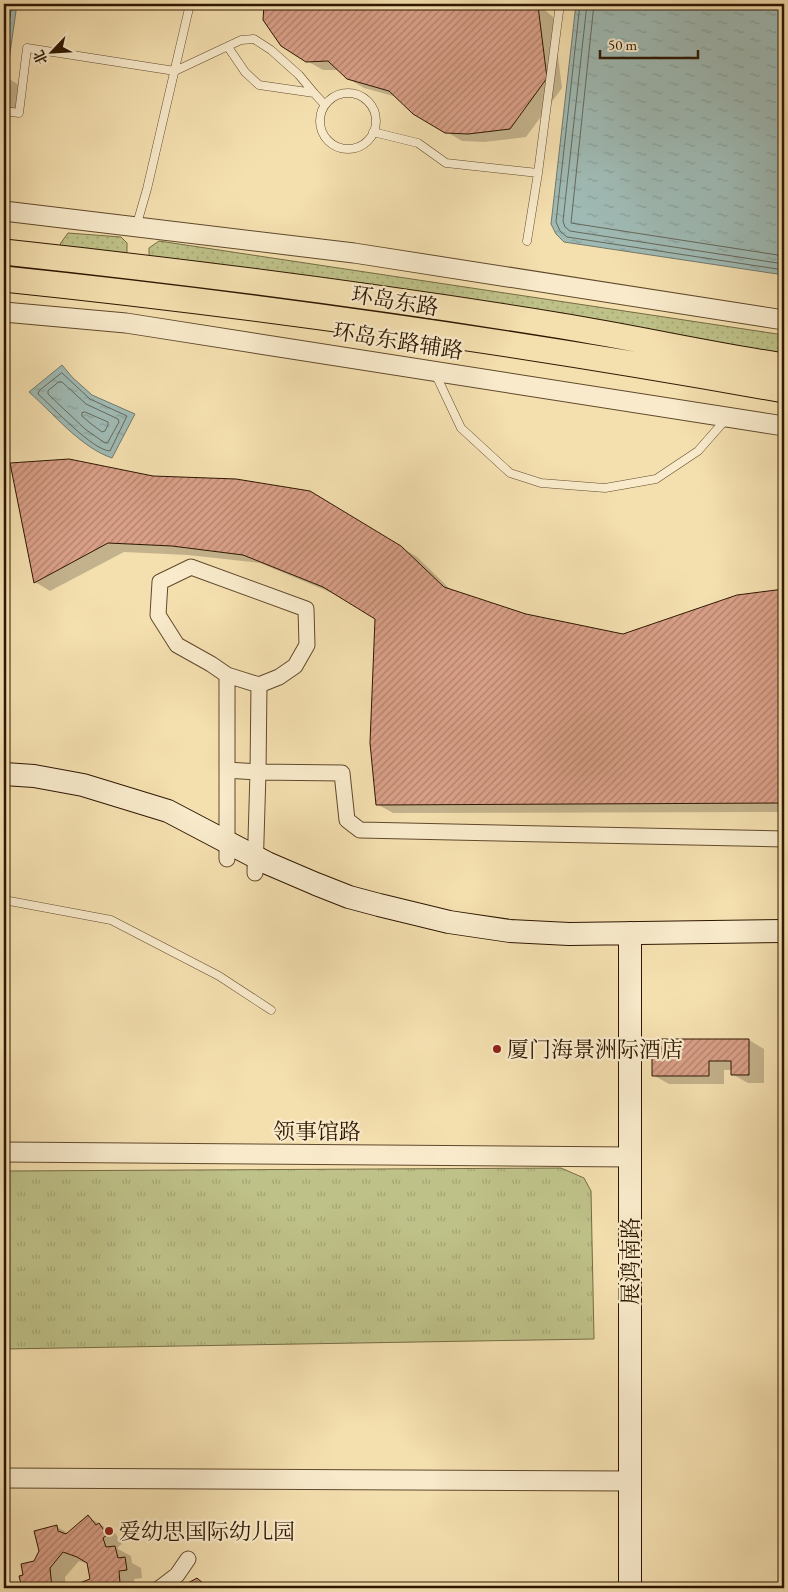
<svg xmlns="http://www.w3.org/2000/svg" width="788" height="1592" viewBox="0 0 788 1592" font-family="'EB Garamond','Noto Serif SC',serif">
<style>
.grass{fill:url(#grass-dots);stroke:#766c44}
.park{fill:url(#park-tufts);stroke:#766c44}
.water{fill:url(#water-ripples);stroke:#72796c}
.shadow{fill:#0003}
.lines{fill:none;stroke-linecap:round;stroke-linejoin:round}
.shore{stroke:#66685a;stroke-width:1}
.building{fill:url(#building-hatch);stroke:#2e1701}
.service-casing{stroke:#60492c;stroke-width:9}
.minor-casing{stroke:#60492c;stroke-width:17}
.tertiary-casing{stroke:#60492c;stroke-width:21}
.secondary-casing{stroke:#2e1701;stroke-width:24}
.primary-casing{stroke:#2e1701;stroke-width:27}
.service{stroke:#f8eacb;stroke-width:8}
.minor{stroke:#f8eacb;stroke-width:15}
.tertiary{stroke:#f8eacb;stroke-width:19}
.secondary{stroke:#f8eacb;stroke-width:22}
.primary{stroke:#f4dfaf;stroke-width:25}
.poi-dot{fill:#8f2418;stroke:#f8eacb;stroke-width:2}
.labels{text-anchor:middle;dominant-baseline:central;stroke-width:4.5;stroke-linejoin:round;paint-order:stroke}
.street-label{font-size:22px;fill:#2e1701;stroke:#f8eacb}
.poi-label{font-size:22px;fill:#2e1701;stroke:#f8eacb;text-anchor:start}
</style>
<defs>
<pattern id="grass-dots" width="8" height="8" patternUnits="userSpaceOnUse" patternTransform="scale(1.25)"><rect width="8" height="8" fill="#bec188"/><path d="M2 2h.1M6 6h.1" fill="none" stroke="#a4a574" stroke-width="1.8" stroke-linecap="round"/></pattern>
<pattern id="park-tufts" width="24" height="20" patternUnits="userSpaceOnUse" patternTransform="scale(1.25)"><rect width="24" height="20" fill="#bec188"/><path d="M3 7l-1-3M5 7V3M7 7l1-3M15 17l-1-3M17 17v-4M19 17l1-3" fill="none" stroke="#a4a574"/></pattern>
<pattern id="water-ripples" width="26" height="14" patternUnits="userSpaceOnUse" patternTransform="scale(1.25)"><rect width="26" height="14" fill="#9fbab4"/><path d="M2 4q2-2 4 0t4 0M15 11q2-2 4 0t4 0" fill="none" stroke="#899f99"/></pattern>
<pattern id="building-hatch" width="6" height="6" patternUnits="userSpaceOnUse" patternTransform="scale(1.25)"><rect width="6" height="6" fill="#d99f87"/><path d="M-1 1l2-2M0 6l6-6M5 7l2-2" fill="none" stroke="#b0816c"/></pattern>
</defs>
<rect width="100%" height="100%" fill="#f4dfaf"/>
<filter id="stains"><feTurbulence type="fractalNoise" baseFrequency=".004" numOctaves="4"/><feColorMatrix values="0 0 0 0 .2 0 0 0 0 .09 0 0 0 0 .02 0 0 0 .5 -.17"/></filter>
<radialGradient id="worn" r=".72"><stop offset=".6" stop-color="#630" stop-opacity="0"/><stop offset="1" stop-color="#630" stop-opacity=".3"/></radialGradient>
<path class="grass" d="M68,233L121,237L127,243V252L122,259L66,252L60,244Z
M159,241L784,335V357L154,263L149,255V248Z"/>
<path class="park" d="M561,1168L584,1178L591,1191L594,1339L4,1349V1177L8,1171Z"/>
<path class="water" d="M4,4H17L9,60H4Z
M576,4H784V275L564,242L556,234L551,224Z
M62,365L73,378L92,395L135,414L112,458C80,447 54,414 29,392Z"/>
<path class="shadow" d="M265,4H538L553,17L562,88L526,137L484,142L462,141L414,113L397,97L364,88L347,78L338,70H323L307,61L265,19Z
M4,79H9L21,86L18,113L4,112Z
M153,477L326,501L417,557L453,592L525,615L623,635L737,596L784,590V812L393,813L377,804L376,619L337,595L260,563L188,555L124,552L50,591L35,582Z
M749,1040L764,1049V1083H748L732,1074V1070H724V1084H669L653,1075Z
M88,1517L115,1533L122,1544L118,1547V1549L131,1556L132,1563L141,1568L142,1578L134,1579L135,1588H80L79,1584L92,1580L89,1564L79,1561L65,1577L66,1588H24L21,1577L25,1576L35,1562L57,1527L68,1533Z
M197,1579L213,1588H182Z"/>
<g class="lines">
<path class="shore" d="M580,4L556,222L560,231L567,237L784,270
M587,4L563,221L565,227L570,231L784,264
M594,4L571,223L784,256
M4,55L12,4
M62,373L90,399L127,416L110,451C92,450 53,407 38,394L39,391Z
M59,382H62L86,404L118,419L119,422L108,442L105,443L85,429L48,394V391Z
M85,412L108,422V425L105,431L102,432L90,423L82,416V413Z"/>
</g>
<path class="building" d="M264,4H535L538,6L547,78L510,129L468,134L445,133L413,114L389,91L347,79L328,61L306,62L281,46L263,20Z
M4,77L9,78L6,108L4,107Z
M69,459L153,476L236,479L310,491L401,546L444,587L526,614L623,634L737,595L784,589V803L376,805L370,743L375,619L323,587L243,555L172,546L108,543L34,583L10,463Z
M652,1039H749V1075H731V1061H709V1076H652Z
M88,1515L96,1525L99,1523L107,1535L103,1538L106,1547L115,1546L118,1558L125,1557L127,1570L119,1571L120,1583L111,1585V1588H79L77,1584L90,1579L87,1563L77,1557L63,1552L50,1568L52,1588H22L19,1576L23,1575L21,1564L34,1561L39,1551L34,1531L57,1525L58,1531L66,1534Z
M197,1578L205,1585L202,1588H179Z"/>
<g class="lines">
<g class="service-casing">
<path id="service" d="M228,47L245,72L259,85L314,93L325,105
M320 121a28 28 0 1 1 56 0a28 28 0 1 1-56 0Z
M4,111L19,113L27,48L175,71L241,40L254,39L271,50L299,75L314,93
M373,132L418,143L446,163L538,173
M136,227L147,189L190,4
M527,241L538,173L560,4
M435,373L461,428L510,473L541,483L605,488L656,479L698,451L727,418
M4,900L111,920L219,976L271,1010"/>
</g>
<g class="minor-casing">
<path id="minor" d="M191,567L306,609L307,645L295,666L279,677L259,685L227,675L211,664L177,645L158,615L160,582Z
M227,675V859
M259,685L258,772L342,773L347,820L360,830L784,839
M227,770L258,772L255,873
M160,1588L177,1575L188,1559"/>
</g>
<g class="tertiary-casing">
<path id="tertiary" d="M4,211L354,253L784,320
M4,312L126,323L784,426
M4,1152L630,1157
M4,1478L630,1481"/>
</g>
<g class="secondary-casing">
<path id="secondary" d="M4,774L34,776L83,785L168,811L267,863L316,884L349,897L379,905L449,922L510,931L569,934L784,931
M630,1588V933"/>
</g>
<g class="primary-casing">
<path id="primary" d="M4,252C190,272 377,296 562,326C636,338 710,355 784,366
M4,279C265,306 526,344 784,390"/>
</g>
<use href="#service" class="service"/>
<use href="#minor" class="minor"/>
<use href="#tertiary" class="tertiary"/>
<use href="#secondary" class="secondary"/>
<use href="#primary" class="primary"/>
</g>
<g class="poi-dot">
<circle cx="497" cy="1049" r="5"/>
<circle cx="109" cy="1531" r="5"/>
</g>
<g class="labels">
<g class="street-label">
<text transform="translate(395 301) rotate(9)">环岛东路</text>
<text transform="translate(398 341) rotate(9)">环岛东路辅路</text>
<text x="317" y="1131">领事馆路</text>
<text transform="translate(630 1261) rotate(-90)">展鸿南路</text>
</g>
<g class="poi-label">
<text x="507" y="1049">厦门海景洲际酒店</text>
<text x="119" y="1531">爱幼思国际幼儿园</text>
</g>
</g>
<rect width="788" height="1592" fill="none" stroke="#f4dfaf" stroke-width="20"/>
<rect x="5" y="5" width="778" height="1582" fill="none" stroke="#2e1701" stroke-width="2.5"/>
<rect x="10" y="10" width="768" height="1572" fill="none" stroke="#2e1701"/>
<g transform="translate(52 52) rotate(245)" stroke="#f8eacb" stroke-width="4" paint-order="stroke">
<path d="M0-4L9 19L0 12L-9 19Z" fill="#2e1701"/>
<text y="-8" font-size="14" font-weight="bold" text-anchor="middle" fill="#2e1701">北</text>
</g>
<path d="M600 50v8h98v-8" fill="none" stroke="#2e1701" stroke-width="2.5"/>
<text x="608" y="50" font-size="15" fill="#2e1701" stroke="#f8eacb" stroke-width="4" paint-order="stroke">50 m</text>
<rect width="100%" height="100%" filter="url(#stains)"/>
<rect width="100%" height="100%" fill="url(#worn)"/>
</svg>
